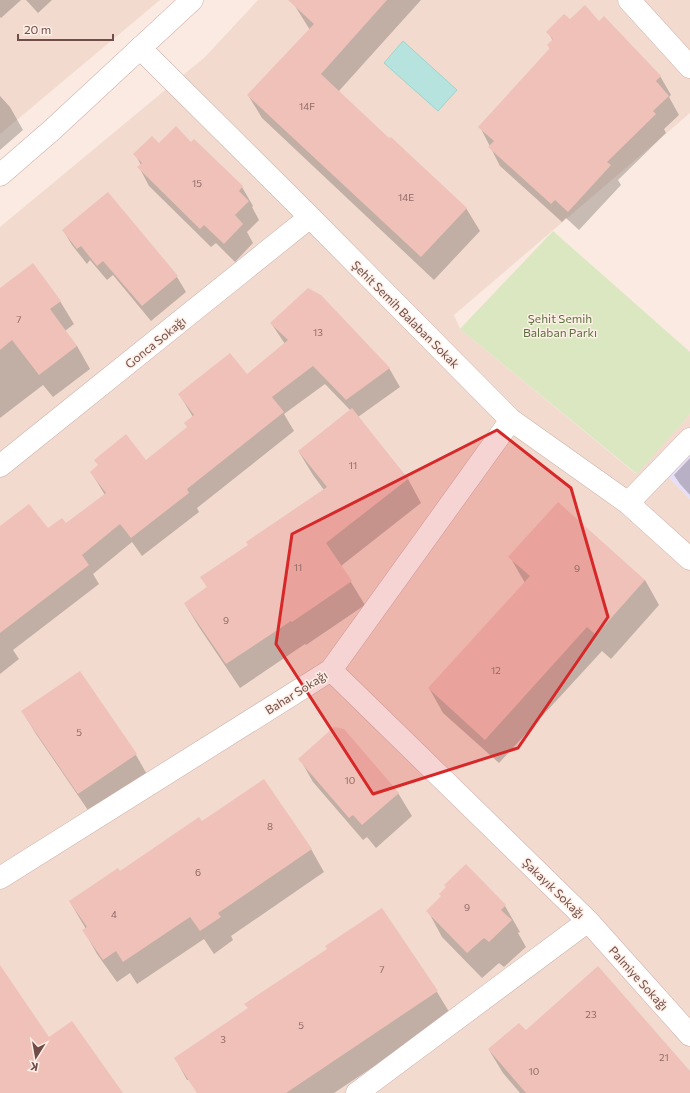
<svg xmlns="http://www.w3.org/2000/svg" width="690" height="1093" viewBox="0 0 690 1093" font-family="Commissioner,sans-serif">
<style>
.residential{fill:#f2dacf}
.education{fill:#e7def7}
.green{fill:#dae7c0}
.water{fill:#b6e3de;stroke:#9dd5cf}
.shadow{fill:#0003}
.building{fill:#efc1b9}
.lines{fill:none;stroke-linecap:round;stroke-linejoin:round}
.street-casing{stroke:#ceb2ab;stroke-width:23}
.secondary-casing{stroke:#d0b0a8;stroke-width:23}
.street{stroke:#fff;stroke-width:22}
.secondary{stroke:#fff;stroke-width:22}
.marked{fill:#d62828;fill-opacity:0.2;stroke:#d62828;stroke-width:3;stroke-linejoin:round}
.labels{text-anchor:middle;dominant-baseline:central;stroke-width:3;stroke-linejoin:round;paint-order:stroke}
.number-label{font-size:10px;fill:#906a65}
.street-label{font-size:12px;fill:#714d49;stroke:#feefe6}
.park-label{font-size:12px;fill:#5a713f;stroke:#feefe6}
</style>
<rect width="100%" height="100%" fill="#fbeae1"/>
<path class="residential" d="M0,0H160L0,134Z
M258,0H690V113L454,315L460,329L636,474L690,414V451L665,474L690,499V1093H0V227L205,57Z"/>
<path class="education" d="M690,450V499L665,474Z"/>
<path class="green" d="M553,231L690,352V414L637,474L460,329Z"/>
<path class="water" d="M403,41L457,90L438,111L384,63Z"/>
<path class="shadow" d="M0,0H21L1,18L0,17Z
M26,0H52L38,13Z
M300,0H421L338,92L389,140L466,208L480,231L434,280L262,118L248,95L310,30L295,6Z
M570,21L599,22L660,76L671,95L669,97L679,115L664,129L666,133L618,180L621,185L579,230L566,218L562,222L500,166L480,127L550,49L548,45L553,41L548,32Z
M0,96L10,107L23,130L0,150Z
M194,140L242,187L253,206L252,207L259,220L247,232L253,243L235,262L216,243L211,247L149,186L139,167L141,165L135,154L159,144L191,143Z
M108,193L177,277L186,292L151,321L113,275L107,280L90,260L87,264L72,245L63,230Z
M0,290L60,301L74,324L65,331L77,346L90,369L53,397L43,385L0,418Z
M271,323L389,368L400,387L358,417L408,479L421,503L341,566L365,605L306,645L305,644L240,688L199,627L185,604L208,588L201,577L249,545L324,490L313,475L299,452L351,411L325,384L284,414L294,431L197,508L199,512L142,556L132,542L93,574L99,584L13,650L19,659L0,674V527L48,530L66,524L105,495L91,472L99,466L95,460L146,462L188,428L193,417L179,394L247,375L285,344Z
M690,458V495L680,484L674,475Z
M510,557L645,580L659,605L611,659L602,651L499,763L443,713L429,688L525,583Z
M22,711L136,755L149,778L92,816L36,734Z
M300,759L398,793L412,816L376,848L367,837L363,840L313,782Z
M202,823L311,849L324,872L231,936L233,940L214,954L204,939L137,984L130,973L117,982L97,954L84,931L86,929L70,902Z
M466,865L505,906L520,932L518,933L526,947L504,967L499,963L482,978L442,937L428,911L442,897Z
M381,909L437,992L451,1015L334,1093H198L189,1080H187L175,1058L249,1009Z
M526,1032L690,1072V1093H520L503,1073L489,1050Z"/>
<path class="building" d="M288,0H387L321,74L389,138L391,137L467,208L421,257L247,95L314,24Z
M585,5L599,21L604,16L661,76L656,81L669,96L653,111L656,114L607,162L611,165L568,212L555,200L551,204L488,147L494,141L478,127L550,48L547,45L553,39L546,32L564,14L570,19Z
M176,126L191,142L194,139L243,186L239,191L249,201L235,215L243,224L224,244L204,225L200,229L137,167L142,163L133,154L152,136L159,143Z
M108,192L178,276L142,306L103,261L97,266L81,246L77,249L62,230Z
M33,263L61,301L50,309L77,346L39,375L12,340L0,350V288Z
M308,288L321,295L390,368L346,400L313,366L272,397L284,412L187,489L189,493L131,538L120,524L82,555L89,565L0,633V526L29,504L48,528L62,518L66,523L106,493L90,472L98,465L94,460L126,434L146,460L187,427L184,423L194,415L178,394L230,353L247,374L288,340L270,323Z
M352,408L408,479L326,543L352,581L292,622L291,621L226,664L184,603L207,587L200,577L248,545L246,542L327,487L298,451Z
M558,502L645,580L596,635L587,627L485,740L428,688L530,576L508,557Z
M80,671L137,754L78,794L21,711Z
M334,727L344,729L399,793L362,825L353,815L349,818L298,759Z
M264,779L312,849L218,913L221,917L200,931L190,917L123,962L116,951L103,960L82,930L87,927L69,901L118,868L120,871L199,817L202,821Z
M466,864L506,905L501,910L512,920L489,942L484,938L467,953L426,911L441,896L439,894L446,887L444,885Z
M382,908L438,991L286,1093H197L174,1058L248,1008L244,1004L327,949L325,946Z
M0,965L49,1037L72,1021L123,1093H0Z
M598,966L690,1071V1093H526L488,1049L519,1023L526,1030Z"/>
<g class="lines">
<g class="street-casing">
<path id="street" d="M629,0L690,67
M140,48L310,217L511,420L628,503L690,559
M0,466L310,217
M628,503L690,439
M331,670L588,921L357,1093
M0,878L331,670L511,420
M588,921L690,1035"/>
</g>
<g class="secondary-casing">
<path id="secondary" d="M0,175L52,130L192,0"/>
</g>
<use href="#street" class="street"/>
<use href="#secondary" class="secondary"/>
</g>
<path class="marked" d="M497,430L571,488L608,617L518,748L373,794L276,644L292,534Z"/>
<g class="labels">
<g class="number-label">
<text x="307" y="106">14F</text>
<text x="197" y="183">15</text>
<text x="406" y="197">14E</text>
<text x="19" y="319">7</text>
<text x="318" y="332">13</text>
<text x="353" y="465">11</text>
<text x="298" y="567">11</text>
<text x="577" y="568">9</text>
<text x="226" y="620">9</text>
<text x="496" y="670">12</text>
<text x="79" y="732">5</text>
<text x="350" y="780">10</text>
<text x="270" y="826">8</text>
<text x="198" y="872">6</text>
<text x="467" y="907">9</text>
<text x="114" y="914">4</text>
<text x="382" y="969">7</text>
<text x="591" y="1014">23</text>
<text x="301" y="1025">5</text>
<text x="223" y="1039">3</text>
<text x="664" y="1057">21</text>
<text x="534" y="1071">10</text>
</g>
<g class="street-label">
<text transform="translate(406 314) rotate(45)">Şehit Semih Balaban Sokak</text>
<text transform="translate(155 342) rotate(-39)">Gonca Sokağı</text>
<text transform="translate(296 692) rotate(-32)">Bahar Sokağı</text>
<text transform="translate(554 888) rotate(44)">Şakayık Sokağı</text>
<text transform="translate(639 978) rotate(48)">Palmiye Sokağı</text>
</g>
<g class="park-label">
<text x="560" y="318">Şehit Semih<tspan x="560" dy="14">Balaban Parkı</tspan></text>
</g>
</g>
<g transform="translate(36 1057) rotate(191)" stroke="#feefe6" stroke-width="3" paint-order="stroke">
<path d="M0-3L7 15L0 10L-7 15Z" fill="#714d49"/>
<text y="-6" font-size="11" font-weight="bold" text-anchor="middle" fill="#714d49">K</text>
</g>
<path d="M18 34v6h95v-6" fill="none" stroke="#714d49" stroke-width="2"/>
<text x="24" y="34" font-size="12" fill="#714d49" stroke="#feefe6" stroke-width="3" paint-order="stroke">20 m</text>
</svg>
